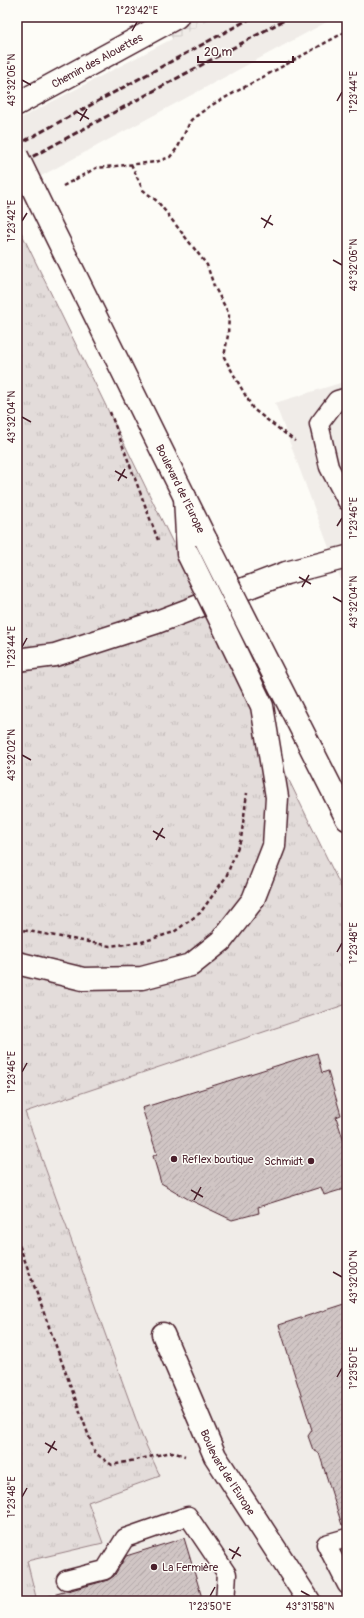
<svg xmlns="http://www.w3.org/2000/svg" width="364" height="1618" viewBox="0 0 364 1618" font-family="Pangolin,sans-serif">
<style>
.built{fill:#f0ece8}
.industrial{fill:url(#industrial-grid)}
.grass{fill:url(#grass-tufts);stroke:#967e82}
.building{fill:url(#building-hatch);stroke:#4a1f2b}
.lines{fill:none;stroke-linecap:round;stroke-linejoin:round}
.service-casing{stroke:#4a1f2b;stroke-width:21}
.minor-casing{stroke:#4a1f2b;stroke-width:25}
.tertiary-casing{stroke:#4a1f2b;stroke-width:25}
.path{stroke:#4a1f2b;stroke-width:2.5;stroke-dasharray:4 3;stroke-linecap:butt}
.service{stroke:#fdfcf7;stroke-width:18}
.minor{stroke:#fdfcf7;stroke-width:22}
.tertiary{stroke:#fdfcf7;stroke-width:22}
.rail{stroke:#4a1f2b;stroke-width:3;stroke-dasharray:6 3;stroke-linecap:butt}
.minor-bridge-casing{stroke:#4a1f2b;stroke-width:25;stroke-linecap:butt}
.tertiary-bridge-casing{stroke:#4a1f2b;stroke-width:25;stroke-linecap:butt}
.minor-bridge{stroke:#fdfcf7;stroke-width:22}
.tertiary-bridge{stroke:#fdfcf7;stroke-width:22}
.ticks{fill:none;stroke:#4a1f2b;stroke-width:1.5}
.poi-dot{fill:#4a1f2b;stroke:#fdfcf7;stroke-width:1.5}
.labels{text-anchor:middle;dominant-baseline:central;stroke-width:3;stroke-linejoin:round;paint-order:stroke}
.street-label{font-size:11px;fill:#4a1f2b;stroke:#fdfcf7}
.poi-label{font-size:11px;fill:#4a1f2b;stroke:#fdfcf7;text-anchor:start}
.neatline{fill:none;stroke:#4a1f2b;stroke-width:1.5}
.ticks-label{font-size:10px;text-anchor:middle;fill:#4a1f2b}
</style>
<defs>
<pattern id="industrial-grid" width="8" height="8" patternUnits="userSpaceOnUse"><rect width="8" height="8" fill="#f0ece8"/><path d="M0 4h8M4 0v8" fill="none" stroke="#cfcac7"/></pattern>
<pattern id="grass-tufts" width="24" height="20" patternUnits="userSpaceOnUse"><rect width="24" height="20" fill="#e3dcda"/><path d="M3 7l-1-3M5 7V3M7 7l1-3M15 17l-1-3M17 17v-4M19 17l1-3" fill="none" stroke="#c4bcbb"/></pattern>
<pattern id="building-hatch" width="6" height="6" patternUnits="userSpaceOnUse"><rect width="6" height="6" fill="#d0c5c4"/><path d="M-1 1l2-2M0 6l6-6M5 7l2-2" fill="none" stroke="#b4a9a9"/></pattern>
</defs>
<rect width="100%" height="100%" fill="#fdfcf7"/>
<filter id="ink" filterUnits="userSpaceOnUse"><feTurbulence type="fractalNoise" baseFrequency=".025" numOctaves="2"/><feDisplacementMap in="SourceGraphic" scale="8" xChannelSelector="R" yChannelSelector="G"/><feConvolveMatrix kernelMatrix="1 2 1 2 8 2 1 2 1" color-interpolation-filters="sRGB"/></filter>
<g filter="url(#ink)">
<path class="built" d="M214,17H336L17,189V120Z
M347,381V596L275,403Z
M347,1004V1601H38L27,1561L103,1543L88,1502L160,1476L142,1436L25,1112Z"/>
<path class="industrial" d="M159,17H214L173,40Z"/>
<path class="grass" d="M17,224L347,899V1004L25,1112L142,1436L160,1476L88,1502L103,1543L27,1561L37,1601H17Z"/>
<path class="building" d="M317,1053L322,1073L328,1071L341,1115L336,1117L347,1151V1188L324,1195L321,1187L258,1207L259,1213L232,1220L188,1199L161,1183L153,1156L157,1154L142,1108Z
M347,1303V1524L342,1525L319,1453L313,1450L308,1436L312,1430L279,1325Z
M184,1538L203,1601H50L49,1596L108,1580L114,1576L126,1556Z"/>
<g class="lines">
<g class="service-casing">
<path id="service" d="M347,397L337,400L319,424L329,467L347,501
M347,1538L326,1544L347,1585
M66,1580L105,1570L125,1538L188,1516L227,1574L225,1601"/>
</g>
<g class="minor-casing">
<g id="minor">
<path id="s1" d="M17,104L177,17"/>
<path d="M185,497L188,554"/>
<path d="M17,660L55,655L157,622L286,573L347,557"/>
<path d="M17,963L83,979L142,978L191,965L221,941L253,900L274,846L277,797L262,706L216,611"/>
<path id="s2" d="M163,1334L215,1456L309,1601"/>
</g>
</g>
<g class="tertiary-casing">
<g id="tertiary">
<path id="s3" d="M50,224L206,540"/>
<path d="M240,608L347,819"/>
</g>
</g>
<path class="path" d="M131,164L143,190L158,202L207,265L214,286L229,314L228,335L224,357L253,409L295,441
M63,186L96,168L156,162L170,157L178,147L191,120L210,106L347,31
M110,412L158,540
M17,929L110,946L142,942L174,932L200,913L226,877L241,839L247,793
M17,1239L95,1453L112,1465L172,1452L185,1456"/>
<use href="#service" class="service"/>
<use href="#minor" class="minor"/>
<use href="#tertiary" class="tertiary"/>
<path class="rail" d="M17,145L253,17
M17,165L290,17"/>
<g class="minor-bridge-casing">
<path id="minor-bridge" d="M188,554L216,611"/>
</g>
<g class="tertiary-bridge-casing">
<path id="tertiary-bridge" d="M17,156L50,224
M206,540L240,608"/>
</g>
<use href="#minor-bridge" class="minor-bridge"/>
<use href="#tertiary-bridge" class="tertiary-bridge"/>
</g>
</g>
<path class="ticks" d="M132,31L137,22M22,80L31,85M337,101L342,92M77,112L89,119M80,121L87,109M261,218L273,225M22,221L27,213M264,228L271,215M333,260L342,265M22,417L31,422M115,471L127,478M118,481L125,469M337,526L342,518M299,577L311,584M302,587L309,575M333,597L342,602M22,647L27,638M22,755L31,760M153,831L165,838M156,840L163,828M337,952L342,943M22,1072L27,1063M191,1190L203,1197M194,1200L201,1187M333,1272L342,1277M337,1377L342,1368M45,1443L57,1450M48,1453L55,1441M22,1497L27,1488M229,1549L241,1556M232,1559L239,1547M301,1591L310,1596M210,1596L215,1587"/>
<g class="poi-dot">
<circle cx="174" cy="1159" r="4"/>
<circle cx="311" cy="1161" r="4"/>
<circle cx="154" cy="1567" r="4"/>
</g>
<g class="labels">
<g class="street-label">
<text stroke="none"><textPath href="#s1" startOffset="91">Chemin des Alouettes</textPath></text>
<text stroke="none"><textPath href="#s3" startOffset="295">Boulevard de l'Europe</textPath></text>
<text stroke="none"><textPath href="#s2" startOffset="153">Boulevard de l'Europe</textPath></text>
</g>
<g class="poi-label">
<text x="182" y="1159">Reflex boutique</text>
<text x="303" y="1161" text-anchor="end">Schmidt</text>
<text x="162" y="1567">La Fermière</text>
</g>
</g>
<rect width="364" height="1618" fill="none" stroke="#fdfcf7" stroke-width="44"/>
<path d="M198 56v6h95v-6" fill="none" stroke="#4a1f2b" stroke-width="2"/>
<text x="204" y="56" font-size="12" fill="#4a1f2b" stroke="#fdfcf7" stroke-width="3" paint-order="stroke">20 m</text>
<rect x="22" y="22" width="320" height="1574" class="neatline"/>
<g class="ticks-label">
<text x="137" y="14">1°23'42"E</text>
<text transform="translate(11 80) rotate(-90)" y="4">43°32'06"N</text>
<text transform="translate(353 92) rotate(-90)" y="4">1°23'44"E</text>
<text transform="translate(11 221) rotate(-90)" y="4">1°23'42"E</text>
<text transform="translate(353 265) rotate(-90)" y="4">43°32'06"N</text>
<text transform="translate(11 417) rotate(-90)" y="4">43°32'04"N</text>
<text transform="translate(353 518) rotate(-90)" y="4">1°23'46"E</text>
<text transform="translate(353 602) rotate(-90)" y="4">43°32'04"N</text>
<text transform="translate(11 647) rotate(-90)" y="4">1°23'44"E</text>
<text transform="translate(11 755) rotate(-90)" y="4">43°32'02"N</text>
<text transform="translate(353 943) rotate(-90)" y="4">1°23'48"E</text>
<text transform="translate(11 1072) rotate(-90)" y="4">1°23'46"E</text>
<text transform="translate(353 1277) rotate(-90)" y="4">43°32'00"N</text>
<text transform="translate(353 1368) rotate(-90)" y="4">1°23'50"E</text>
<text transform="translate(11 1497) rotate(-90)" y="4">1°23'48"E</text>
<text x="210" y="1610">1°23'50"E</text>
<text x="310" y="1610">43°31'58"N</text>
</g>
</svg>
